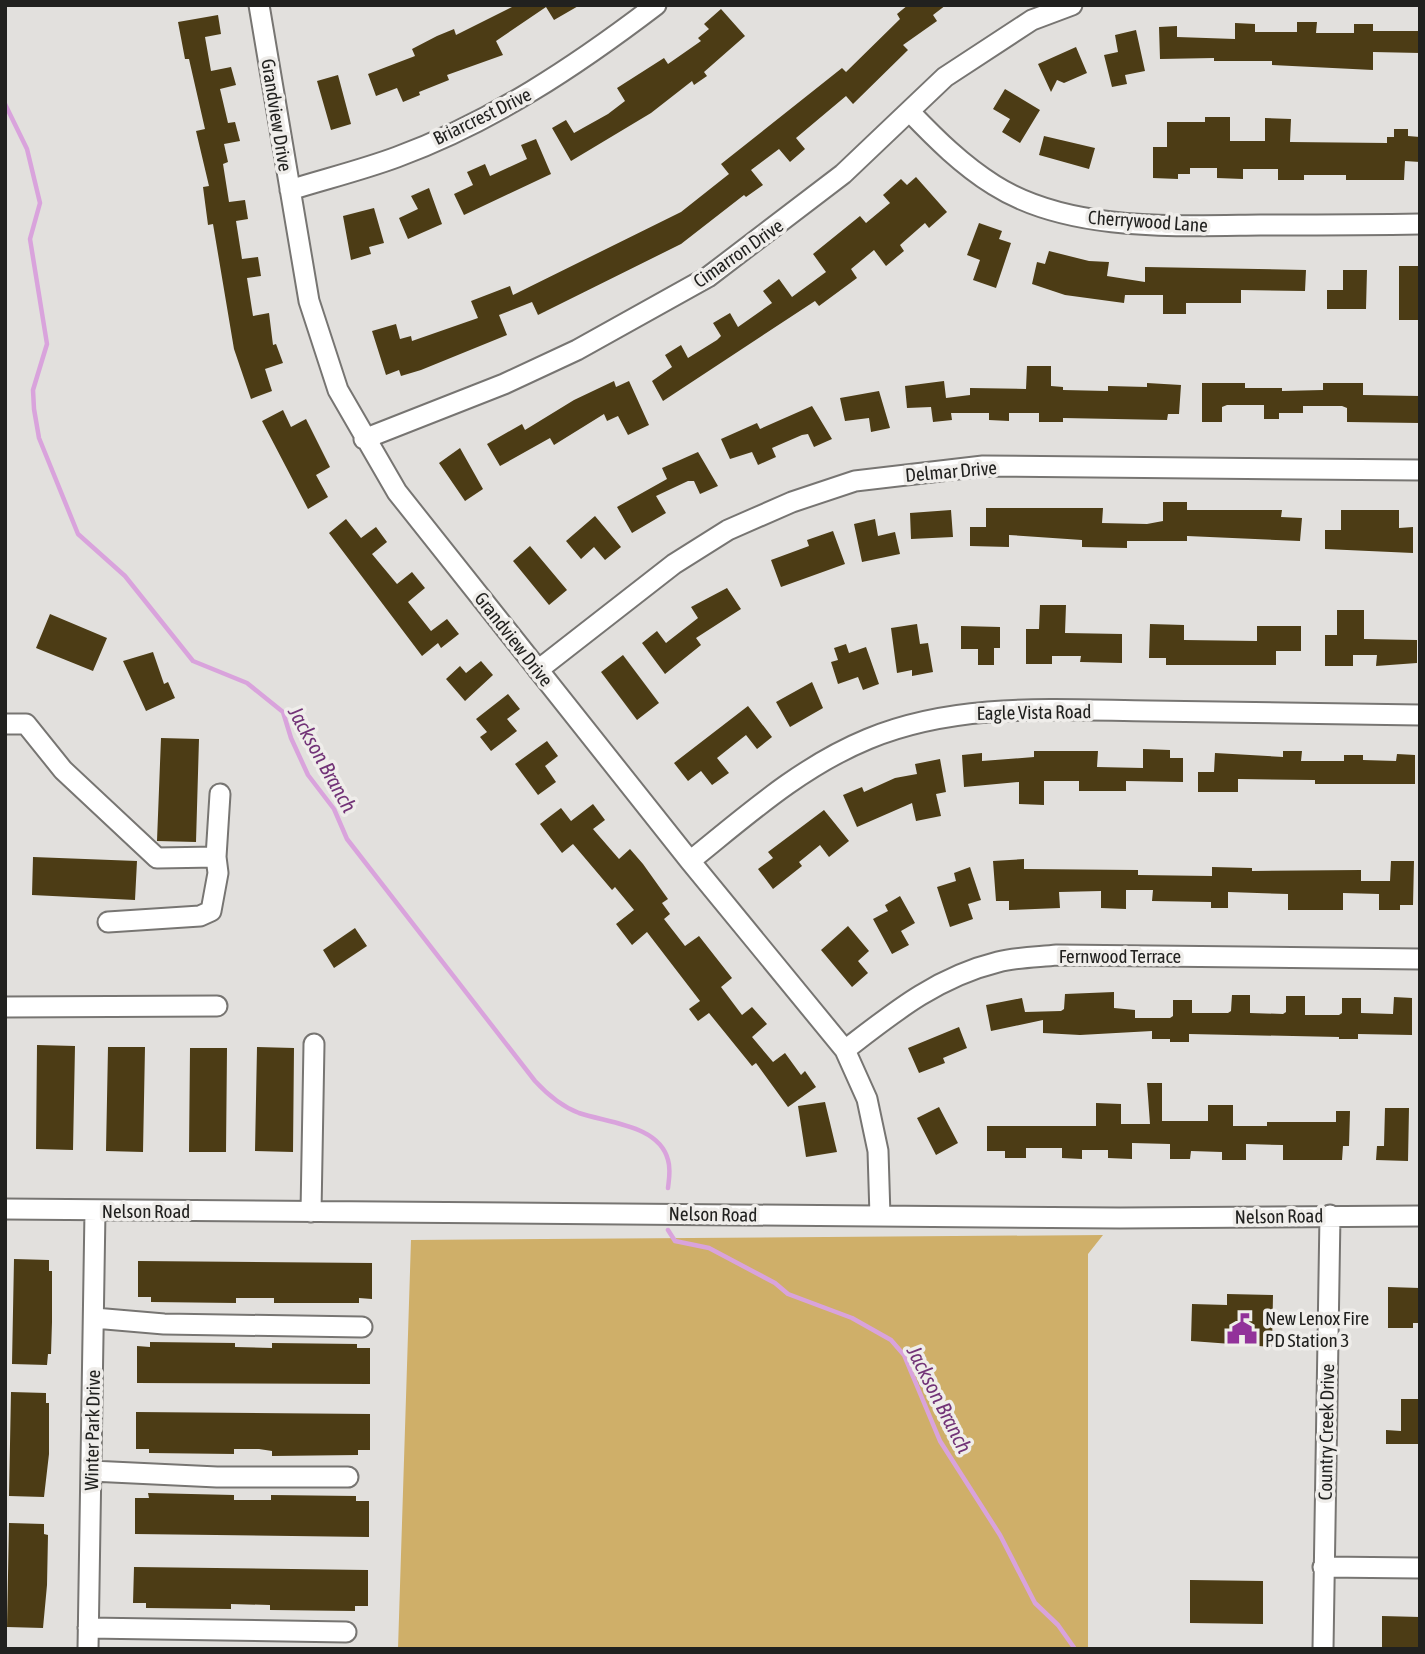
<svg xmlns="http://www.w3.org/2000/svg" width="1425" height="1654" viewBox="0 0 1425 1654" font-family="'Asap Condensed',sans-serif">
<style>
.green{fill:#cfaf69}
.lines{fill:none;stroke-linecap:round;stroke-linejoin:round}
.stream{stroke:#d9a3dc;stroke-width:4.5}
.building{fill:#4c3c15}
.minor-casing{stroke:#777572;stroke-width:23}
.minor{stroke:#fff;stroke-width:19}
.labels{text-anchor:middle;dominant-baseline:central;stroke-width:7;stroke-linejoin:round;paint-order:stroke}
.street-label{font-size:19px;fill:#21211f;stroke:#efedea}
.poi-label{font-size:19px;fill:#21211f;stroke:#efedea;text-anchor:start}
.water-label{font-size:21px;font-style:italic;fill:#723377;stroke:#efedea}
</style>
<rect width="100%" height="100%" fill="#e2e0dd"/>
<path class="green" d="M1103,1235L1088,1254V1649H398L411,1240Z"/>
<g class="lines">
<path class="stream" d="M5,104L27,149L40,203L30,239L47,344L33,390L34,409L39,438L78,534L125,576L193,661L247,683L283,712L291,738L308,775L334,809L347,839L535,1081C547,1094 563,1107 579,1113C608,1123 659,1125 668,1160C671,1169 669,1179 668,1188
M668,1230L675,1241L709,1248L775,1283L788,1294L852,1318L891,1340L904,1355L940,1441L1000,1535L1035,1603L1058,1625L1075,1649"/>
</g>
<path class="building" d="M516,5H580L554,20L546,7L496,41L503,55L447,75L449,80L419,92L420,95L403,102L397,88L376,96L368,74L415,56L412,49L437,36L454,29L456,35Z
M908,5H946L933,15L937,21L903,45L908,50L853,104L846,96L796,138L805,149L790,162L779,149L751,170L763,185L746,197L744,195L681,244L538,315L532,302L499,315L507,335L421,370L401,376L399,370L386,375L372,331L396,324L400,339L411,336L412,341L478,318L471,301L510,286L513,295L681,212L729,174L721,164L842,68L846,72L900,19L897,14Z
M721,9L745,36L704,72L707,76L694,85L692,81L651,113L571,161L552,128L566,120L574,133L608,114L625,101L617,88L664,58L668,64L701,41L698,38L709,29L704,24Z
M218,15L221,34L205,37L211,71L231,67L236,85L220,89L228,123L235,122L240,141L224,144L228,162L223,164L229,202L245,200L248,219L236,221L242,259L258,257L261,276L247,278L253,316L269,313L273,345L276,344L283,363L265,369L272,391L251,399L234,349L213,224L208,225L203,187L209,186L196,131L205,129L189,59H185L178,22Z
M1297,22H1317L1316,33H1354V24H1373V31H1420V53L1373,52V70L1272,65V61H1214V58L1160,59L1159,27L1177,26V37L1235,39V23L1255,24V32H1297Z
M1136,30L1145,71L1125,75L1127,84L1112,87L1104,55L1118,52L1115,35Z
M1076,47L1087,73L1064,83L1057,80L1051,92L1038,64Z
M338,75L351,124L331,130L317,81Z
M1005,89L1040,110L1020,143L1002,132L1010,119L993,109Z
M1205,117H1230V141H1265V118L1291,119L1290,142L1387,143V137H1394V129H1408V136L1420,137V162L1405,161L1404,180H1346V175H1304V180H1278V169H1243V179L1217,178V168H1190V174H1178V179L1153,178V147H1167V122H1205Z
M1044,136L1095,148L1089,169L1039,155Z
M536,139L551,174L464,215L454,194L473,185L467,172L485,164L490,176L527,159L521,145Z
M916,177L947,212L929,228L925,223L900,245L904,251L886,266L874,250L851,269L857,278L819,306L815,301L663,401L652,381L672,367L665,355L681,345L688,358L717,340L721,336L713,323L730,313L738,327L772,303L763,291L779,279L792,297L826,272L813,254L860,216L866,223L890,203L883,195L901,179L907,185Z
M429,188L442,224L408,239L399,218L418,209L411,196Z
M374,208L384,243L369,247L371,254L351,260L343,216Z
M979,223L1002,231L999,239L1011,243L996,288L973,280L980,260L967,255Z
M1049,251L1089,261L1109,262L1107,276L1145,282V267L1306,270L1305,291L1241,290V303H1186V314H1163V295H1125L1124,303L1065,295L1032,284L1037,262L1045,264Z
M1399,266H1420V320H1399Z
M1343,270H1367L1366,309H1327V290H1343Z
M1027,366H1051V386L1063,387V390L1108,391V386L1147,387V383L1181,385L1179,414H1168L1167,420L1063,418V422H1039V413H1009V421L989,420V413H951L952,420L933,422L931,407L907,408L905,386L944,381L946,398L970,395V388L1026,389Z
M614,381L616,387L629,381L649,425L628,435L618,416L607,421L604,414L554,445L550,438L500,466L487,444L522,424L525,430L574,400Z
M1202,383H1245V388H1282V391L1323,390V383H1363V395L1420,396V423L1347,422V408L1342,406H1303V413H1279V419H1264V405H1227L1222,407V422H1202Z
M879,391L890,428L871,432L869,418L845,421L840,398Z
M812,406L832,439L814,447L808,434L802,435L772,448L776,457L758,465L752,452L730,459L721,439L757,423L760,429Z
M283,410L291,427L306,419L330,467L316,475L328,497L308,509L262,421Z
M460,448L483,489L465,501L439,463Z
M698,452L718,486L700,494L694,481H688L656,496L666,513L632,533L617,507L667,479L662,468Z
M1163,502H1187V510H1282L1281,517L1302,518L1300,541L1187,536V541H1127V548L1082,547V540L1009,535V547L970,546V527H986V508H1103L1102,523L1147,524L1163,521Z
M951,510L953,537L911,539L910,513Z
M1341,510H1399V528L1413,527V553L1325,549V530H1341Z
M595,516L621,547L605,560L594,547L581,559L566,541Z
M346,519L361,538L376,527L387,542L372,554L397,584L412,572L425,588L408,602L431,631L447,619L459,634L441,648L438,643L422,656L329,533Z
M875,519L878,536L895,532L900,554L862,562L854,524Z
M833,531L845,564L781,587L771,560L809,546L807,540Z
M530,546L567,590L549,605L513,561Z
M727,588L741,609L696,638L701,645L665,674L642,643L657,631L666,643L698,618L691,607Z
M1040,605H1066L1065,633L1122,634V663L1080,662L1081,656H1052V664H1026V629H1039Z
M1337,610H1364V639L1417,640V663L1376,666L1377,655H1353V666H1325V635H1337Z
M50,614L107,638L93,671L36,648Z
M917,624L920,644L928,643L933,672L912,676V670L897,673L891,628Z
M1150,624L1184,625V640L1257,641V626H1301V651H1276V665H1166V658H1149Z
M961,626L1000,627V648H994V665H978V649H961Z
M846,644L849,653L866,647L879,684L863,690L858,677L838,684L831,662L838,660L834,648Z
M153,652L164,684L168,682L175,698L146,711L123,661Z
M623,655L659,703L637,720L601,672Z
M481,661L493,675L465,701L446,679L460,666L466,673Z
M812,682L823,708L790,727L776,702Z
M508,694L520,709L507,719L517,731L491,751L480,737L487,732L476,719Z
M748,706L772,737L757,749L746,735L717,758L729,773L712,785L701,771L688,781L674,763Z
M161,738L199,739L196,842L157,841Z
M547,741L558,756L545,766L556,782L538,795L515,764Z
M1143,749L1170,750V758H1183V782L1126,781V791H1079V781H1044V805L1019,804V782L964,787L962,755L982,753V761L1034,757V751H1098L1097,767L1143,768Z
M1283,751H1302L1301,761H1344V755H1363V760L1396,761L1397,754L1415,755V784H1315V780L1238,779V792H1198V772H1214L1215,753L1283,757Z
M940,759L946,792L936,794L941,816L916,821L912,803L857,827L843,795L862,787L864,792L895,778L917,774L915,764Z
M593,804L605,820L593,829L619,859L630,849L643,864L668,899L662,903L670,914L664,919L685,946L699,936L732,978L721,987L742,1015L752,1007L767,1024L752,1037L773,1062L785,1053L801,1075L805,1071L816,1087L788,1107L756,1063L752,1066L709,1013L698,1021L689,1009L700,1001L647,932L632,945L616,924L634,910L615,887L612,890L573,844L562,853L540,824L561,808L571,821Z
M824,810L849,841L829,857L820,845L799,862L802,866L773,889L758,869L773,858L768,852Z
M33,857L137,861L135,900L32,895Z
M1024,859V869L1138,870V875L1212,876V867L1252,868V871L1361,870V881H1390L1391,861H1414L1413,905H1400V910H1379V894L1343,893V910H1288V894L1228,892V908H1211V902L1152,901L1153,890H1126V909L1101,908V891L1059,892L1060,908L1009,910V901H996L993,861Z
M970,867L981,900L968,904L973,919L950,927L937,887L956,881L954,873Z
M900,896L915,923L901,931L909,945L892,954L873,919L888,911L885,905Z
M848,926L869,951L858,961L868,973L852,987L821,950Z
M355,928L367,946L334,968L323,950Z
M1114,992V1008L1135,1010V1018H1170L1173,1016V1000H1192V1013H1228L1231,1011L1232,995H1250V1013L1283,1014L1286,1012V996H1305V1015H1339L1342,1013V998H1361V1013L1393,1014L1394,997L1412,998V1035L1358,1034V1039H1339V1037L1189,1034V1042H1170V1039H1152V1031L1080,1035L1043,1033V1020L991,1031L986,1005L1022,998L1025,1012L1061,1011L1064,1009L1065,994Z
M959,1027L967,1048L943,1058L945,1063L919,1073L908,1048Z
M37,1045L75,1046L73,1150L36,1149Z
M108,1047H145L143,1152L106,1151Z
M257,1047L294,1048L293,1152L255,1151Z
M190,1048H227L226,1152H189Z
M1147,1083H1162V1121H1208V1105H1233V1126H1267V1122H1336V1111H1350L1349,1146H1343L1342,1160H1283V1145L1246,1144V1160H1222V1152L1191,1151L1190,1159H1170V1144L1132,1143V1159L1108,1158V1150H1082V1159L1062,1158V1148H1026V1158H1005V1151H987V1126H1096V1103L1121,1104V1124H1150Z
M825,1102L837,1152L806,1157L798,1106Z
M939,1107L958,1143L936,1155L917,1118Z
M1385,1108H1409L1408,1161L1376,1160L1377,1146H1384Z
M14,1259L49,1260V1271H52V1322L51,1354H48L47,1365L12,1364Z
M138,1261L372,1263V1299L359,1298V1303H274V1298H236V1303L151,1302V1297H138Z
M1388,1287L1420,1288V1323H1413V1328H1388Z
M1227,1294L1273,1295L1272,1347L1191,1341L1192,1304L1227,1305Z
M150,1342L235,1343V1347L272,1348V1343L357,1344V1348H370V1384L137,1383V1346L150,1347Z
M11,1392L46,1393V1403H49V1454L44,1497L9,1496Z
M1401,1399H1420V1444H1386V1430L1401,1431Z
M136,1412L370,1414V1450H358V1455L272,1456V1451L259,1449H234V1454L149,1453V1449H136Z
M148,1493L234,1495V1500H271V1495L356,1496V1501H369V1537L135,1534V1498H149Z
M9,1523L44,1524V1534L48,1535L47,1585L43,1628L7,1627Z
M134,1567L368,1570V1606H355V1611L270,1610V1605L231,1604V1609L146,1608V1603H133Z
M1190,1580L1263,1581V1624L1190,1623Z
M1382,1616L1420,1617V1649H1382Z"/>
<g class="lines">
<g class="minor-casing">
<path id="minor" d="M259,5L309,301L338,390L397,492L690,861L845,1050L867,1099L878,1151L880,1216
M910,112C936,139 962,165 994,185C1068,232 1176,226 1260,225C1313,225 1366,225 1420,224
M290,190C325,179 362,170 397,157C492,122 576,66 656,5
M364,439L504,384L577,350L708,277L843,174L945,77L1032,20L1072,5
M538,670L674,564L728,530L792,502L855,481L983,466L1420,470
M5,724H26L63,770L157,858L216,857L218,873L211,911L200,916L108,922
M216,857L220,794
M690,861C746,816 800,767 868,739C957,702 1056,710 1150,711C1240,712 1330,714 1420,715
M5,1007L217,1006
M845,1050C894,1012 937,977 998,962C1017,957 1038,957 1057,955L1420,959
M5,1209L1120,1218L1420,1216
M311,1212L314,1044
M94,1318L164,1324L362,1327
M91,1471L217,1477H348
M1323,1567L1420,1568
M88,1628L346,1632
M88,1649L95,1211
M1323,1649L1330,1215"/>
</g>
<use href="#minor" class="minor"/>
</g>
<defs>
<g id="civic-bare" transform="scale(2.415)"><path d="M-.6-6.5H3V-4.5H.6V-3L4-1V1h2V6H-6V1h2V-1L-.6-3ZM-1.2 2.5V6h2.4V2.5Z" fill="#92329a" stroke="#efedea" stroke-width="2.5" paint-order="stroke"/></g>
</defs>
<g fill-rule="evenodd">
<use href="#civic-bare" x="1242" y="1329"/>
</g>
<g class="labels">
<g class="street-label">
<text transform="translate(277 115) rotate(81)">Grandview Drive</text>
<text transform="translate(482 116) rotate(-26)">Briarcrest Drive</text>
<text transform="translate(1148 221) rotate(4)">Cherrywood Lane</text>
<text transform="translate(738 253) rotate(-35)">Cimarron Drive</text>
<text transform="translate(951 471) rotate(-5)">Delmar Drive</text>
<text transform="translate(514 639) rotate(52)">Grandview Drive</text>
<text transform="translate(1034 712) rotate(-1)">Eagle Vista Road</text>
<text x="1120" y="956">Fernwood Terrace</text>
<text x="146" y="1211">Nelson Road</text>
<text transform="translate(713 1214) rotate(1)">Nelson Road</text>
<text transform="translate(1279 1216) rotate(-1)">Nelson Road</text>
<text transform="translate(92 1430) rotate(-89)">Winter Park Drive</text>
<text transform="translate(1326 1432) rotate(-89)">Country Creek Drive</text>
</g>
<g class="poi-label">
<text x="1265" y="1318">New Lenox Fire<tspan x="1265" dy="22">PD Station 3</tspan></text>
</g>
<g class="water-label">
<text transform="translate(323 759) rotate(61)">Jackson Branch</text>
<text transform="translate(940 1399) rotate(63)">Jackson Branch</text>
</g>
</g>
<rect width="1425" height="1654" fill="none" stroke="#21211f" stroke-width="14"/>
</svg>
